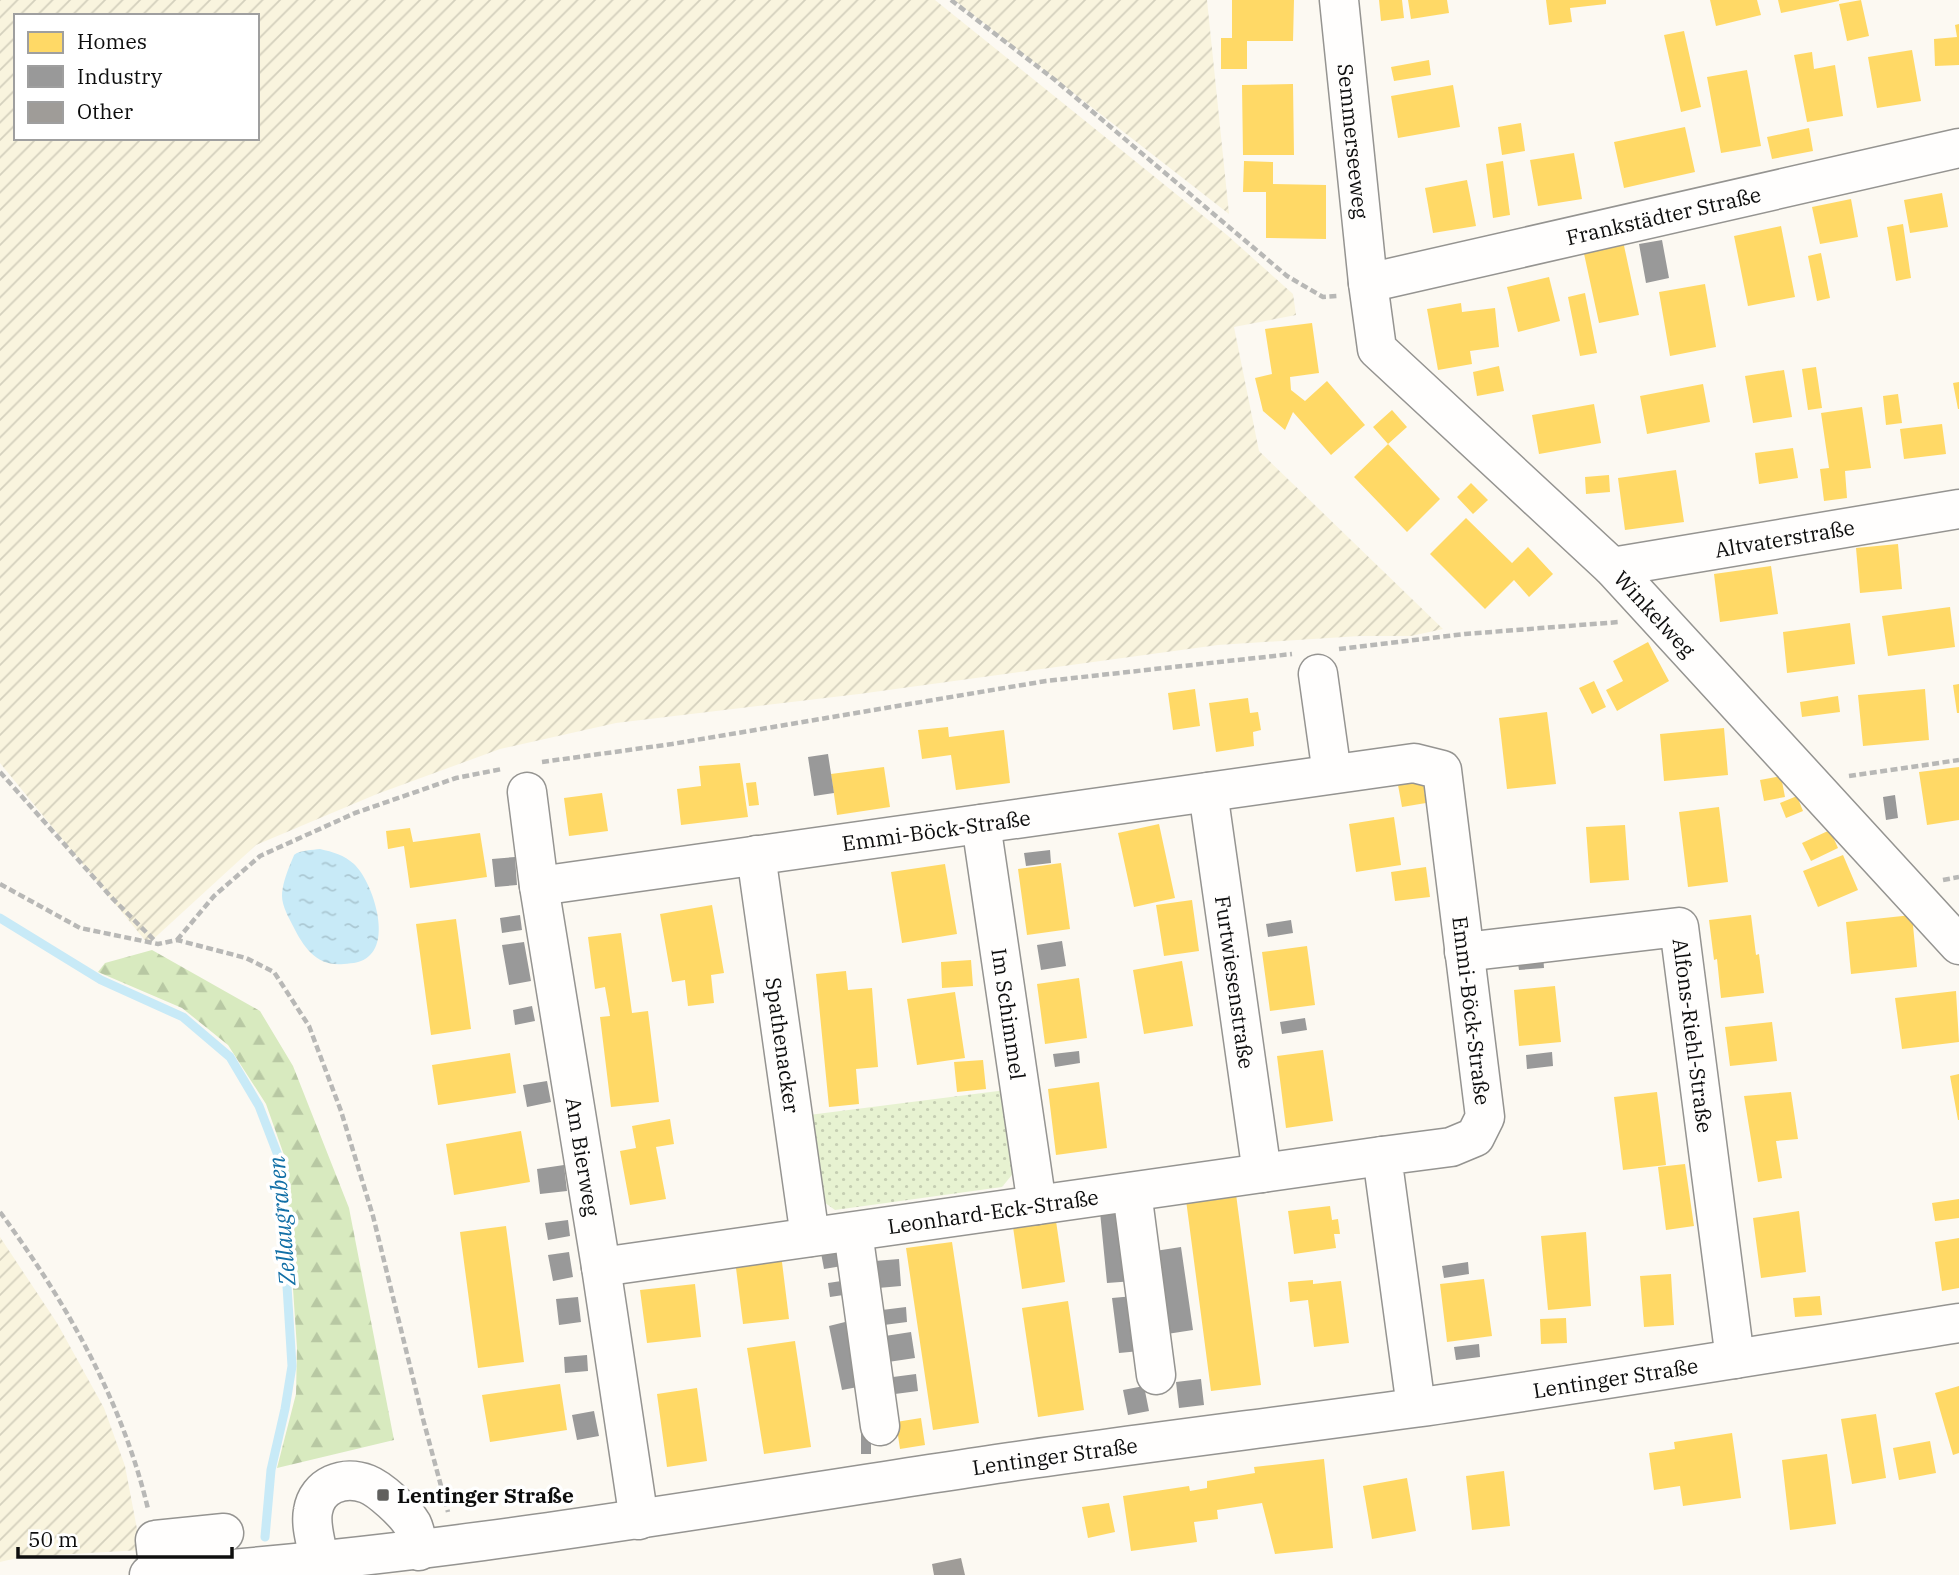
<svg xmlns="http://www.w3.org/2000/svg" width="1959" height="1575" viewBox="0 0 1959 1575" font-family="'IBM Plex Serif',serif">
<style>
.farmland{fill:url(#farmland-furrows);fill-rule:evenodd}
.forest{fill:url(#forest-firs)}
.park{fill:url(#park-dots)}
.water{fill:url(#water-ripples)}
.homes{fill:#ffd966}
.industry{fill:#999}
.lines{fill:none;stroke-linecap:round;stroke-linejoin:round}
.stream{stroke:#c8eaf7;stroke-width:9}
.building{fill:#9f9c98}
.minor-casing{stroke:#959491;stroke-width:41}
.path{stroke:#b8b8b6;stroke-width:4.5;stroke-dasharray:7 3.5;stroke-linecap:butt}
.minor{stroke:#fffefd;stroke-width:38}
.poi-dot{fill:#61605e;stroke:#fff;stroke-width:2.5}
.labels{text-anchor:middle;dominant-baseline:central;stroke-width:7;stroke-linejoin:round;paint-order:stroke}
.street-label{font-size:21px;fill:#0e0e0e;stroke:#fff}
.poi-label{font-size:21px;font-weight:bold;fill:#0e0e0e;stroke:#fff;text-anchor:start}
.water-label{font-size:23px;font-style:italic;fill:#116fa6;stroke:#fff}
</style>
<defs>
<pattern id="farmland-furrows" width="10" height="10" patternUnits="userSpaceOnUse" patternTransform="scale(1.75)"><rect width="10" height="10" fill="#f9f4de"/><path d="M-1 1l2-2M0 10L10 0M9 11l2-2" fill="none" stroke="#d4d0bd"/></pattern>
<pattern id="forest-firs" width="22" height="20" patternUnits="userSpaceOnUse" patternTransform="scale(1.75)"><rect width="22" height="20" fill="#d8eabf"/><path d="M5 1l3.5 6h-7zM16 11l3.5 6h-7z" fill="#b8c8a3"/></pattern>
<pattern id="park-dots" width="8" height="8" patternUnits="userSpaceOnUse" patternTransform="scale(1.75)"><rect width="8" height="8" fill="#e7f2d1"/><path d="M2 2h.1M6 6h.1" fill="none" stroke="#c5ceb2" stroke-width="1.8" stroke-linecap="round"/></pattern>
<pattern id="water-ripples" width="26" height="14" patternUnits="userSpaceOnUse" patternTransform="scale(1.75)"><rect width="26" height="14" fill="#c8eaf7"/><path d="M2 4q2-2 4 0t4 0M15 11q2-2 4 0t4 0" fill="none" stroke="#abc8d3"/></pattern>
</defs>
<rect width="100%" height="100%" fill="#fcf9f2"/>
<path class="farmland" d="M0,0H935L1227,235L1293,294L1296,315L1234,327L1259,451L1443,629L1411,636H1360L1218,645L859,694L616,723L500,749L377,794L256,845L148,944L0,763ZM16,16H257V138H16Z
M954,0H1207L1229,214Z
M0,1237L57,1323L104,1408L125,1466L141,1550L21,1557L0,1562Z"/>
<path class="forest" d="M152,950L260,1011L293,1066L349,1208L394,1440L277,1468L296,1394L297,1348L284,1155L266,1104L228,1045L182,1008L98,972L105,963Z"/>
<path class="park" d="M1006,1090L1016,1170L1002,1187L835,1210L817,1197L809,1115Z"/>
<path class="water" d="M320,849C333,852 344,855 354,864C372,881 391,938 369,956C362,963 353,963 344,964C317,967 304,948 293,926C289,918 282,906 282,896C282,887 286,874 290,865C290,864 294,856 294,855C300,850 313,850 320,849Z"/>
<path class="homes" d="M1232,0H1294L1293,41H1247V69H1221V38H1232Z
M1379,0H1402L1404,18L1381,21Z
M1408,0H1447L1449,13L1411,19Z
M1546,0H1606V4L1570,8L1572,22L1549,25Z
M1710,0H1757L1761,15L1716,26Z
M1778,0H1839V1L1781,13Z
M1861,0L1869,36L1847,41L1839,4Z
M1959,24V65L1935,66L1934,39L1957,37L1955,25Z
M1684,31L1701,107L1681,112L1664,35Z
M1912,50L1921,101L1877,108L1868,57Z
M1812,52L1814,69L1835,65L1843,116L1807,122L1794,55Z
M1429,60L1431,75L1394,81L1391,67Z
M1747,70L1761,146L1721,153L1707,77Z
M1293,84L1294,155H1243L1242,85Z
M1453,85L1460,127L1398,138L1391,96Z
M1521,123L1525,151L1502,155L1498,127Z
M1685,127L1695,172L1624,188L1614,142Z
M1809,128L1813,151L1772,159L1767,137Z
M1574,153L1582,199L1538,206L1530,160Z
M1244,161L1273,162V184L1326,185V239L1266,238V192H1243Z
M1503,161L1510,215L1493,218L1486,164Z
M1467,180L1476,226L1433,233L1425,188Z
M1942,193L1948,227L1910,233L1904,200Z
M1851,199L1858,237L1820,244L1812,207Z
M1903,224L1911,278L1896,281L1887,227Z
M1781,226L1795,297L1748,306L1734,236Z
M1623,241L1639,315L1599,323L1583,249Z
M1821,253L1830,298L1817,301L1808,256Z
M1549,277L1560,321L1518,332L1507,287Z
M1705,284L1716,347L1670,356L1659,292Z
M1585,293L1597,353L1580,356L1568,297Z
M1461,303L1462,312L1495,308L1499,347L1470,351L1472,364L1438,370L1427,309Z
M1312,323L1319,373L1290,377L1291,390L1305,401L1327,381L1365,425L1331,455L1293,412L1285,430L1263,411L1255,378L1272,374L1265,329Z
M1499,366L1504,391L1477,396L1473,372Z
M1816,367L1822,408L1808,410L1802,369Z
M1784,370L1792,417L1753,423L1745,376Z
M1959,382V409H1958L1953,383Z
M1703,384L1710,422L1647,434L1640,396Z
M1898,394L1902,423L1886,425L1883,396Z
M1594,404L1601,443L1539,454L1532,415Z
M1862,407L1871,468L1845,471L1847,498L1824,501L1820,469L1829,468L1821,413Z
M1392,410L1407,427L1388,444L1373,427Z
M1942,424L1946,454L1904,459L1900,429Z
M1388,444L1440,499L1407,532L1354,477Z
M1793,448L1798,478L1759,484L1755,453Z
M1676,470L1684,522L1625,530L1618,478Z
M1609,475L1610,492L1586,494L1585,477Z
M1471,483L1488,500L1473,514L1457,497Z
M1466,518L1512,563L1528,547L1553,574L1529,597L1514,580L1485,609L1430,554Z
M1898,544L1902,589L1860,593L1856,548Z
M1771,566L1778,614L1720,622L1714,574Z
M1950,607L1955,647L1888,656L1882,616Z
M1850,623L1855,664L1787,673L1783,632Z
M1648,642L1669,681L1617,711L1606,690L1623,681L1613,661Z
M1594,681L1606,707L1592,714L1579,688Z
M1959,684V713H1957L1953,685Z
M1195,689L1200,726L1173,730L1168,693Z
M1925,689L1929,740L1863,746L1858,695Z
M1838,696L1840,712L1802,717L1800,702Z
M1248,698L1250,713L1258,712L1261,730L1253,732L1254,746L1216,752L1209,703Z
M1547,712L1556,784L1507,789L1499,718Z
M948,727L949,737L1004,730L1010,783L956,790L951,755L922,759L918,730Z
M1724,728L1728,775L1664,781L1660,734Z
M740,763L748,817L681,825L677,789L701,786L699,766Z
M884,767L890,807L837,815L831,774Z
M1959,767V820L1927,825L1919,772Z
M1781,776L1785,797L1764,801L1760,780Z
M1423,781L1426,803L1402,807L1398,785Z
M756,782L759,805L749,806L746,783Z
M602,793L608,831L569,836L564,798Z
M1797,796L1803,811L1786,818L1780,803Z
M1719,807L1728,882L1688,887L1679,812Z
M1394,817L1401,865L1356,872L1349,824Z
M1159,824L1175,898L1134,907L1118,833Z
M1625,825L1629,880L1590,883L1586,827Z
M410,828L413,842L480,833L487,877L410,888L404,846L388,849L386,831Z
M1830,830L1838,848L1811,861L1802,843Z
M1843,855L1858,890L1818,907L1803,871Z
M1061,863L1070,929L1027,935L1018,869Z
M945,864L957,934L902,943L891,872Z
M1426,867L1430,897L1395,901L1391,872Z
M1192,900L1199,951L1164,956L1156,905Z
M712,905L724,973L711,975L714,1003L688,1006L685,980L672,982L660,914Z
M1751,915L1756,955L1759,954L1764,993L1721,998L1717,959L1714,960L1709,920Z
M1912,915L1917,967L1851,974L1846,922Z
M456,919L471,1029L431,1035L416,924Z
M621,933L632,1013L648,1011L659,1102L611,1107L600,1017L610,1016L605,987L595,989L588,937Z
M1307,946L1315,1005L1270,1011L1262,952Z
M971,960L973,986L942,988L941,962Z
M1182,961L1193,1026L1144,1034L1133,970Z
M846,971L848,990L872,988L878,1067L856,1069L859,1104L829,1107L816,974Z
M1079,978L1087,1038L1045,1044L1037,984Z
M1555,986L1561,1042L1519,1046L1514,990Z
M1956,991L1959,1042L1902,1049L1895,998Z
M955,992L965,1058L917,1065L907,999Z
M1772,1022L1777,1061L1730,1066L1725,1027Z
M1323,1050L1333,1121L1286,1128L1277,1056Z
M510,1053L516,1093L438,1105L432,1065Z
M983,1060L986,1089L957,1092L954,1062Z
M1959,1074V1120H1958L1950,1076Z
M1099,1082L1107,1148L1056,1155L1048,1089Z
M1657,1092L1666,1165L1623,1170L1614,1097Z
M1791,1092L1798,1139L1776,1141L1782,1178L1758,1182L1744,1096Z
M670,1119L674,1144L656,1147L666,1199L630,1205L620,1151L636,1148L632,1126Z
M521,1131L530,1182L454,1195L446,1144Z
M1685,1164L1694,1226L1666,1230L1658,1167Z
M1236,1194L1261,1385L1211,1391L1186,1200Z
M1959,1199V1218L1935,1221L1932,1203Z
M1330,1206L1332,1220L1338,1219L1340,1234H1334L1336,1248L1294,1254L1288,1211Z
M1799,1211L1806,1272L1761,1278L1753,1218Z
M1056,1221L1065,1282L1022,1289L1013,1227Z
M506,1226L524,1362L478,1368L460,1232Z
M1586,1232L1591,1306L1548,1310L1541,1236Z
M1959,1238V1288L1942,1291L1935,1242Z
M952,1242L979,1423L933,1430L906,1248Z
M781,1254L789,1319L743,1324L735,1260Z
M1671,1274L1674,1325L1644,1327L1640,1276Z
M1484,1279L1492,1336L1447,1342L1440,1284Z
M1313,1280V1284L1341,1281L1349,1343L1314,1347L1308,1300L1290,1302L1288,1282Z
M695,1284L701,1337L647,1343L640,1290Z
M1820,1296L1822,1315L1795,1317L1793,1298Z
M1068,1301L1084,1410L1038,1417L1022,1308Z
M1566,1318L1567,1343L1541,1344L1540,1319Z
M795,1341L811,1447L764,1454L747,1348Z
M560,1384L567,1430L490,1442L482,1395Z
M1959,1386V1453L1953,1455L1935,1393Z
M697,1388L707,1461L667,1467L657,1394Z
M1876,1414L1886,1478L1852,1484L1841,1419Z
M921,1418L925,1445L900,1449L896,1422Z
M1732,1433L1741,1498L1683,1506L1680,1486L1654,1490L1649,1453L1675,1449L1674,1442Z
M1930,1441L1936,1473L1899,1480L1893,1448Z
M1827,1454L1836,1524L1790,1530L1782,1460Z
M1324,1459L1333,1548L1275,1554L1262,1503L1217,1510L1218,1519L1194,1522L1197,1542L1131,1551L1123,1496L1189,1486L1190,1491L1207,1488V1481L1255,1473L1254,1467Z
M1504,1471L1510,1526L1472,1530L1466,1476Z
M1407,1478L1416,1531L1372,1539L1363,1486Z
M1109,1503L1115,1532L1088,1538L1082,1507Z"/>
<path class="industry" d="M1662,240L1669,278L1646,283L1639,244Z
M828,754L834,793L814,796L808,757Z
M1895,795L1898,818L1886,820L1883,797Z
M1050,850L1051,863L1026,866L1024,853Z
M515,857L517,885L495,887L492,859Z
M520,915L522,930L502,933L500,918Z
M1291,920L1293,933L1268,937L1266,924Z
M1062,941L1066,966L1041,970L1037,945Z
M524,942L531,981L509,985L502,945Z
M1543,954L1544,968L1519,970L1517,957Z
M532,1006L535,1021L515,1025L513,1010Z
M1305,1018L1307,1030L1282,1034L1280,1022Z
M1079,1051L1080,1063L1055,1067L1053,1054Z
M1552,1052L1553,1066L1527,1069L1526,1055Z
M547,1081L551,1102L527,1107L523,1085Z
M564,1165L567,1191L540,1194L537,1169Z
M1126,1209L1134,1281L1107,1283L1100,1212Z
M568,1220L570,1236L548,1240L545,1223Z
M1181,1247L1193,1330L1167,1334L1155,1251Z
M845,1249L848,1265L824,1269L821,1253Z
M569,1252L573,1277L553,1281L548,1255Z
M899,1259L901,1286L878,1288L875,1261Z
M1468,1262L1469,1274L1444,1278L1442,1266Z
M848,1280L850,1294L830,1297L828,1283Z
M1134,1296L1140,1351L1119,1353L1112,1298Z
M578,1297L581,1322L559,1325L556,1299Z
M906,1307L907,1322L884,1325L882,1310Z
M849,1321L863,1386L842,1390L829,1326Z
M911,1332L915,1358L888,1362L885,1336Z
M1479,1344L1480,1357L1456,1360L1454,1347Z
M587,1355L588,1371L565,1373L564,1357Z
M916,1374L918,1391L895,1394L893,1377Z
M1201,1379L1204,1405L1179,1408L1176,1382Z
M1144,1386L1149,1411L1128,1415L1123,1390Z
M594,1411L599,1436L577,1440L572,1415Z
M861,1428H871V1454H861Z"/>
<g class="lines">
<path class="stream" d="M0,918L101,980L183,1017L230,1057L259,1106L279,1158L292,1366L285,1409L271,1470L265,1537"/>
</g>
<path class="building" d="M961,1558L965,1575H934L932,1564Z"/>
<g class="lines">
<g class="minor-casing">
<g id="minor">
<path id="s1" d="M1339,0L1368,283L1377,349L1612,567L1959,945"/>
<path id="s2" d="M1368,283L1959,148"/>
<path id="s3" d="M1612,567L1959,509"/>
<path d="M1318,674L1332,774"/>
<path id="s4" d="M527,792L539,886L601,1267L639,1520"/>
<path id="s5" d="M1208,792L1262,1173"/>
<path id="s6" d="M981,824L1037,1205"/>
<path id="s7" d="M756,855L810,1237"/>
<path id="s8" d="M539,886L1414,763L1442,770L1485,1117L1475,1137L1451,1147L1382,1156L1416,1407"/>
<path id="s9" d="M1464,952L1679,927L1735,1359"/>
<path d="M1132,1192L1156,1375"/>
<path d="M853,1232L880,1426"/>
<path id="s10" d="M601,1267L1382,1156"/>
<path d="M319,1560C317,1545 310,1526 313,1511C317,1485 344,1475 367,1484C380,1489 405,1512 412,1524C416,1532 417,1542 419,1551"/>
<path d="M159,1574L155,1540L224,1533"/>
<path id="s11" d="M149,1575C434,1557 714,1506 996,1464C1135,1444 1275,1427 1414,1408C1596,1382 1778,1352 1959,1323"/>
</g>
</g>
<path class="path" d="M951,0L1055,80L1287,276L1323,297L1337,296
M1339,649L1465,634L1619,622
M542,762L672,744L1046,681L1292,654
M0,772L113,899L156,942
M1849,776L1959,760
M1943,880L1959,877
M0,884L80,928L158,944L177,940L246,958L274,972L309,1026L341,1111L373,1216L423,1419L448,1512
M177,940L214,896L260,856L355,813L456,778L502,769
M0,1212C66,1302 122,1400 148,1509"/>
<use href="#minor" class="minor"/>
</g>
<rect class="poi-dot" x="376" y="1488" width="14" height="14" rx="3.5"/>
<g class="labels">
<g class="street-label">
<text stroke="none"><textPath href="#s1" startOffset="142">Semmerseeweg</textPath></text>
<text stroke="none"><textPath href="#s2" startOffset="303">Frankstädter Straße</textPath></text>
<text stroke="none"><textPath href="#s3" startOffset="175">Altvaterstraße</textPath></text>
<text stroke="none"><textPath href="#s1" startOffset="735">Winkelweg</textPath></text>
<text stroke="none"><textPath href="#s8" startOffset="401">Emmi-Böck-Straße</textPath></text>
<text stroke="none"><textPath href="#s5" startOffset="192">Furtwiesenstraße</textPath></text>
<text stroke="none"><textPath href="#s8" startOffset="1155">Emmi-Böck-Straße</textPath></text>
<text stroke="none"><textPath href="#s6" startOffset="192">Im Schimmel</textPath></text>
<text stroke="none"><textPath href="#s9" startOffset="326">Alfons-Riehl-Straße</textPath></text>
<text stroke="none"><textPath href="#s7" startOffset="192">Spathenacker</textPath></text>
<text stroke="none"><textPath href="#s4" startOffset="369">Am Bierweg</textPath></text>
<text stroke="none"><textPath href="#s10" startOffset="396">Leonhard-Eck-Straße</textPath></text>
<text stroke="none"><textPath href="#s11" startOffset="1480">Lentinger Straße</textPath></text>
<text stroke="none"><textPath href="#s11" startOffset="914">Lentinger Straße</textPath></text>
</g>
<g class="poi-label">
<text x="397" y="1495">Lentinger Straße</text>
</g>
<g class="water-label">
<text transform="translate(281 1221) rotate(-95)">Zellaugraben</text>
</g>
</g>
<rect x="14" y="14" width="245" height="126" fill="#ffffff" stroke="#9f9f9f" stroke-width="2"/>
<rect x="28" y="32" width="35" height="21" fill="#ffd966" stroke="#9f9f9f" stroke-width="2"/>
<text x="77" y="49" font-size="21" fill="#0e0e0e">Homes</text>
<rect x="28" y="66" width="35" height="21" fill="#999999" stroke="#9f9f9f" stroke-width="2"/>
<text x="77" y="84" font-size="21" fill="#0e0e0e">Industry</text>
<rect x="28" y="102" width="35" height="21" fill="#9f9c98" stroke="#9f9f9f" stroke-width="2"/>
<text x="77" y="119" font-size="21" fill="#0e0e0e">Other</text>
<path d="M18 1547v10h214v-10" fill="none" stroke="#0e0e0e" stroke-width="3.5"/>
<text x="28" y="1547" font-size="21" fill="#0e0e0e" stroke="#ffffff" stroke-width="5" paint-order="stroke">50 m</text>
</svg>
